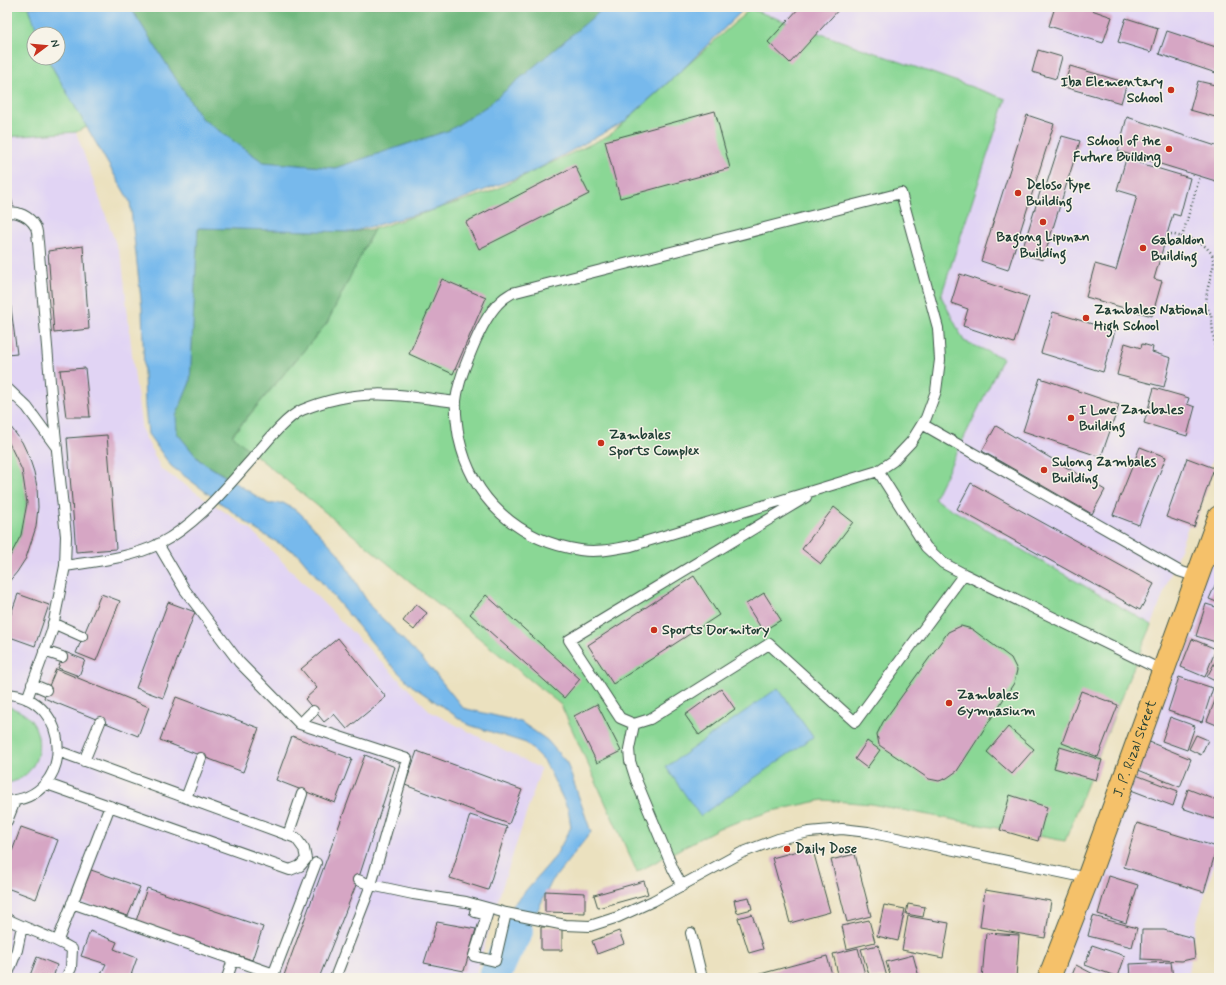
<svg xmlns="http://www.w3.org/2000/svg" width="1226" height="985" viewBox="0 0 1226 985" font-family="Mynerve,sans-serif">
<style>
.built{fill:#e1d4f4}
.green{fill:#8ad795;stroke:#548a64}
.forest{fill:#6fb87e;stroke:#477a59}
.water{fill:#77b9ec;stroke:#4b7b90}
.lines{fill:none;stroke-linecap:round;stroke-linejoin:round}
.river{stroke:#77b9ec;stroke-width:32}
.building{fill:#d6a6c4}
.service-casing{stroke:#3e5649;stroke-width:12}
.primary-casing{stroke:#3e5649;stroke-width:24}
.path{stroke:#3e5649;stroke-width:2.5;stroke-dasharray:1 3;stroke-linecap:butt}
.service{stroke:#fff;stroke-width:10}
.primary{stroke:#f5c16b;stroke-width:22}
.poi-dot{fill:#c8321e;stroke:#f7f3e8;stroke-width:1.5}
.labels{text-anchor:middle;dominant-baseline:central;stroke-width:3;stroke-linejoin:round;paint-order:stroke}
.poi-label{font-size:14px;font-weight:bold;fill:#1f3d34;stroke:#f7f3e8;text-anchor:start}
.street-label{font-size:14px;fill:#1f3d34;stroke:#f7f3e8}
</style>
<rect width="100%" height="100%" fill="#f7f3e8"/>
<filter id="ink" filterUnits="userSpaceOnUse"><feTurbulence type="fractalNoise" baseFrequency=".025" numOctaves="2"/><feDisplacementMap in="SourceGraphic" scale="8" xChannelSelector="R" yChannelSelector="G"/><feConvolveMatrix kernelMatrix="1 2 1 2 8 2 1 2 1" color-interpolation-filters="sRGB"/></filter>
<filter id="wash" filterUnits="userSpaceOnUse"><feTurbulence type="fractalNoise" baseFrequency=".012" numOctaves="4" result="noise"/><feDisplacementMap in="SourceGraphic" scale="16" xChannelSelector="R" yChannelSelector="G"/><feGaussianBlur stdDeviation="0.9" result="paint"/><feColorMatrix in="noise" values="0 0 0 0 0 0 0 0 0 0 0 0 0 0 0 0 0 1.4 0 .05"/><feComposite in="paint" operator="in"/></filter>
<g filter="url(#wash)">
<rect width="100%" height="100%" fill="#ebe1bf"/>
<path class="built" d="M751,7H1219V442L1152,625L934,499L1003,358L964,341L941,296L1006,99L750,9Z
M76,132L122,261L133,363L142,430L161,469L250,529L431,712L541,769L497,903L475,978H7V137Z
M1219,518V848L1196,924L1187,978H1054Z"/>
<path class="green" d="M7,7H29L38,34H34V58H47L87,127L76,132L7,137Z
M750,9L1006,99L941,296L964,341L1003,358L934,499L1152,625L1128,680L1065,841L871,804L823,800L772,811L719,828L637,872L561,705L232,436L327,323L374,229L490,192L610,135Z
M7,439C27,466 31,503 21,534C19,544 12,553 7,562Z
M7,706C15,709 23,712 29,718C48,739 38,779 7,783Z"/>
<path class="forest" d="M130,7H605L487,106L450,130L335,168L263,162L201,118Z
M198,228L351,232L374,229L327,323L232,435L249,450L227,477L199,460L177,433L176,416L190,382Z"/>
<path class="water" d="M29,7H130L201,118L263,162L335,168L450,130L487,106L605,7H746L686,66L624,122L534,171L436,209L351,232L198,228L190,382L176,416L177,433L199,460L269,504L283,503L299,512L338,553L370,606L429,666L463,708L521,722L547,740L567,763L591,832L552,881L521,944L497,970L508,937L513,905L555,857L571,827L568,809L545,762L526,743L469,725L411,685L389,663L298,554L261,533L171,466L148,434L145,407L142,308L130,202L47,58H58V34H38Z
M778,688L813,737L700,816L666,767Z"/>
<g class="lines">
<path class="river" d="M494,978L504,955L517,931"/>
</g>
<g id="blocks">
<path class="building" d="M800,7H841L790,63L768,42Z
M1055,7H1083L1112,17L1103,43L1049,26Z
M1126,18L1158,28L1151,52L1118,42Z
M1167,31L1219,48V74L1159,54Z
M1038,50L1062,57L1056,79L1032,72Z
M1070,66L1127,83L1121,103L1064,87Z
M1198,81L1219,86V118L1190,110Z
M715,111L730,168L620,198L605,141Z
M1027,115L1054,124L1008,270L981,261Z
M1127,117L1219,147V182L1118,151Z
M1062,136L1080,141L1043,260L1021,254L1041,189L1046,186Z
M1126,159L1190,178L1180,216L1173,214L1154,279L1162,281L1152,316L1086,297L1095,264L1116,270L1137,196L1117,190Z
M575,166L589,194L479,249L466,222Z
M7,182L13,205L7,206Z
M83,246L89,329L54,333L48,251Z
M960,274L1029,297L1014,343L963,326L968,309L951,303Z
M442,279L486,298L453,374L409,354Z
M7,285H8L17,354L7,355Z
M1053,312L1115,331L1103,372L1041,353Z
M1125,343L1141,348L1142,344L1153,347L1152,352L1171,358L1164,387L1117,375Z
M85,368L90,417H66L60,370Z
M1040,378L1119,405L1101,457L1023,431Z
M1154,388L1189,398L1187,404L1195,407L1187,436L1144,423Z
M7,422L22,442L29,457L34,472L37,487L38,507L36,527L26,558L17,572L7,584V562L21,535L27,503L22,470L7,439Z
M996,426L1105,490L1092,514L982,451Z
M107,435L116,549L76,552L67,438Z
M1140,447L1166,457L1139,525L1113,515Z
M1187,458L1214,468L1194,527L1166,517Z
M971,483L1154,584L1140,610L957,509Z
M834,507L853,522L821,564L802,549Z
M694,576L719,615L613,684L588,645Z
M1216,583L1219,584V603L1209,599Z
M764,593L781,620L763,631L746,604Z
M18,594L49,605L35,646L7,636V625Z
M101,594L120,601L96,661L76,653Z
M486,595L580,679L564,698L470,614Z
M168,602L195,612L163,698L136,688Z
M416,604L427,613L414,630L403,621Z
M1206,604L1219,608V643L1196,636Z
M961,626L972,629L1011,658L1017,670L1014,683L957,771L947,778L939,781L929,779L879,745L877,734L883,722L948,632Z
M338,638L386,697L347,729L334,714L324,722L305,699L317,688L301,669Z
M1192,639L1216,649L1205,677L1181,667Z
M65,652L85,660L79,676L58,668Z
M1215,662L1219,664V683L1207,677Z
M56,669L149,707L138,736L44,698Z
M1179,677L1213,688L1202,722L1168,711Z
M721,689L735,709L699,735L685,715Z
M1081,691L1118,705L1098,757L1062,743Z
M176,697L259,728L243,772L160,740Z
M1216,698L1219,699V726L1207,721Z
M597,704L621,751L597,763L574,716Z
M1170,717L1195,726L1187,750L1162,741Z
M1008,727L1034,749L1012,774L987,752Z
M1196,735L1208,740L1201,755L1189,749Z
M292,736L352,759L335,803L276,780Z
M867,741L880,750L867,768L855,759Z
M1147,741L1191,759L1180,787L1136,769Z
M1060,747L1102,760L1096,780L1054,768Z
M417,751L522,790L509,824L405,785Z
M365,755L395,767L358,880L319,978H283Z
M1136,775L1178,791L1173,806L1131,790Z
M1188,789L1219,801V805L1214,819L1182,808Z
M1010,795L1047,807L1038,841L1000,830Z
M470,815L507,827L488,890L450,878Z
M1137,823L1217,847L1204,892L1124,867Z
M21,827L58,840L36,899L7,888V865Z
M812,847L830,912L790,923L772,858Z
M855,854L871,916L847,922L831,860Z
M91,870L140,887L128,916L79,901Z
M1109,876L1138,885L1126,923L1098,914Z
M644,881L648,894L598,908L594,895Z
M147,888L263,927L252,960L136,921Z
M985,890L1051,901L1045,938L980,927Z
M545,891L585,893V913L545,912Z
M749,897L752,909L737,913L734,900Z
M908,904L925,907L923,917L906,914Z
M884,905L905,909L898,941L877,936Z
M752,914L763,949L749,953L738,918Z
M908,916L949,923L943,958L902,950Z
M1093,916L1137,928L1132,947L1088,936Z
M869,920L875,942L847,949L842,926Z
M437,922L476,929L464,971L424,963Z
M541,927H562V950H541Z
M1142,930H1164L1193,938L1195,958L1182,961L1141,959Z
M90,931L117,942L114,949L137,958L130,978H99L106,964L81,956Z
M619,931L624,944L597,954L592,941Z
M986,933L1019,935L1016,978H982Z
M878,945L887,977L870,978L861,949Z
M1092,945L1125,956L1118,977L1085,965Z
M858,948L866,978H839L833,954Z
M913,955L919,977L891,978L886,962Z
M827,956L833,978H749V977Z
M37,957L57,965L53,978H29Z
M1171,962L1173,978H1131L1130,964Z
M1076,965L1101,978H1071Z"/>
</g>
</g>
<g filter="url(#ink)">
<use href="#blocks" fill-opacity="0" stroke="#3e5649" stroke-width="1"/>
<g class="lines">
<g class="service-casing">
<path id="service" d="M901,193L938,328L940,360L936,391L926,418L911,442L893,461L878,471L631,546C614,549 597,553 580,550C518,541 472,499 459,438C457,426 455,413 456,401C458,383 465,366 472,349C479,332 488,312 502,300C505,297 509,295 512,293Z
M7,213C17,210 30,217 35,226C38,230 37,237 38,242L51,393L66,536L65,566L52,631L27,699
M7,388L27,407L57,448
M922,424L1179,571L1197,577
M878,471L926,547L943,563L964,574L1163,671
M806,497L569,640L620,718L634,724L650,719L769,644L855,722L964,574
M158,544L185,590L239,662L300,724L407,759L371,885L335,978
M65,566C96,561 131,558 159,544C197,524 224,490 252,459C264,445 286,417 302,410C356,387 400,394 456,402
M53,623L82,636
M44,651L62,657
M32,684L46,690
M7,694C73,698 76,798 7,801
M300,724L313,711
M634,724L629,749L630,761L636,780L673,869L682,886
M84,761L100,722
M47,784L290,870L300,866L306,859L304,849L296,838L58,751
M186,798L201,758
M7,821L15,801
M288,835L302,794
M358,880L371,885L413,894L466,902L506,913L565,925L590,926L618,917L653,901L741,853L778,839L809,832L842,829L868,832L1088,878
M72,903L274,974
M475,912L487,915L474,956L495,961L506,913
M7,919C28,930 51,936 72,949L71,968L66,978
M691,933L702,978
M58,940L110,806
M7,976L17,950L22,926
M227,978L233,960
M272,978L316,863"/>
</g>
<g class="primary-casing">
<g id="primary">
<path id="s1" d="M1049,978L1088,878L1219,517"/>
</g>
</g>
<path class="path" d="M1167,233L1198,241L1206,247L1212,254L1214,264L1207,291L1206,305L1211,315L1217,365L1219,366
M1182,237L1200,176"/>
<use href="#service" class="service"/>
<use href="#primary" class="primary"/>
</g>
</g>
<g class="poi-dot">
<circle cx="1171" cy="90" r="4"/>
<circle cx="1169" cy="149" r="4"/>
<circle cx="1018" cy="193" r="4"/>
<circle cx="1043" cy="222" r="4"/>
<circle cx="1143" cy="248" r="4"/>
<circle cx="1086" cy="318" r="4"/>
<circle cx="1071" cy="418" r="4"/>
<circle cx="601" cy="443" r="4"/>
<circle cx="1044" cy="470" r="4"/>
<circle cx="654" cy="630" r="4"/>
<circle cx="949" cy="703" r="4"/>
<circle cx="787" cy="849" r="4"/>
</g>
<g class="labels">
<g class="poi-label">
<text x="1163" y="82" text-anchor="end">Iba Elementary<tspan x="1163" dy="16">School</tspan></text>
<text x="1161" y="141" text-anchor="end">School of the<tspan x="1161" dy="16">Future Building</tspan></text>
<text x="1026" y="185">Deloso Type<tspan x="1026" dy="16">Building</tspan></text>
<text x="1043" y="237" text-anchor="middle">Bagong Lipunan<tspan x="1043" dy="16">Building</tspan></text>
<text x="1151" y="240">Gabaldon<tspan x="1151" dy="16">Building</tspan></text>
<text x="1094" y="310">Zambales National<tspan x="1094" dy="16">High School</tspan></text>
<text x="1079" y="410">I Love Zambales<tspan x="1079" dy="16">Building</tspan></text>
<text x="609" y="435">Zambales<tspan x="609" dy="16">Sports Complex</tspan></text>
<text x="1052" y="462">Sulong Zambales<tspan x="1052" dy="16">Building</tspan></text>
<text x="662" y="630">Sports Dormitory</text>
<text x="957" y="695">Zambales<tspan x="957" dy="16">Gymnasium</tspan></text>
<text x="795" y="849">Daily Dose</text>
</g>
<g class="street-label">
<text stroke="none"><textPath href="#s1" startOffset="245">J. P. Rizal Street</textPath></text>
</g>
</g>
<rect width="1226" height="985" fill="none" stroke="#f7f3e8" stroke-width="24"/>
<g transform="translate(46 46) rotate(74)"><circle r="19" fill="#f7f3e8" stroke="#a1aaa0"/>
<path d="M0-3L7 15L0 10L-7 15Z" fill="#c8321e"/>
<text y="-6" font-size="11" font-weight="bold" text-anchor="middle" fill="#1f3d34">N</text>
</g>
</svg>
